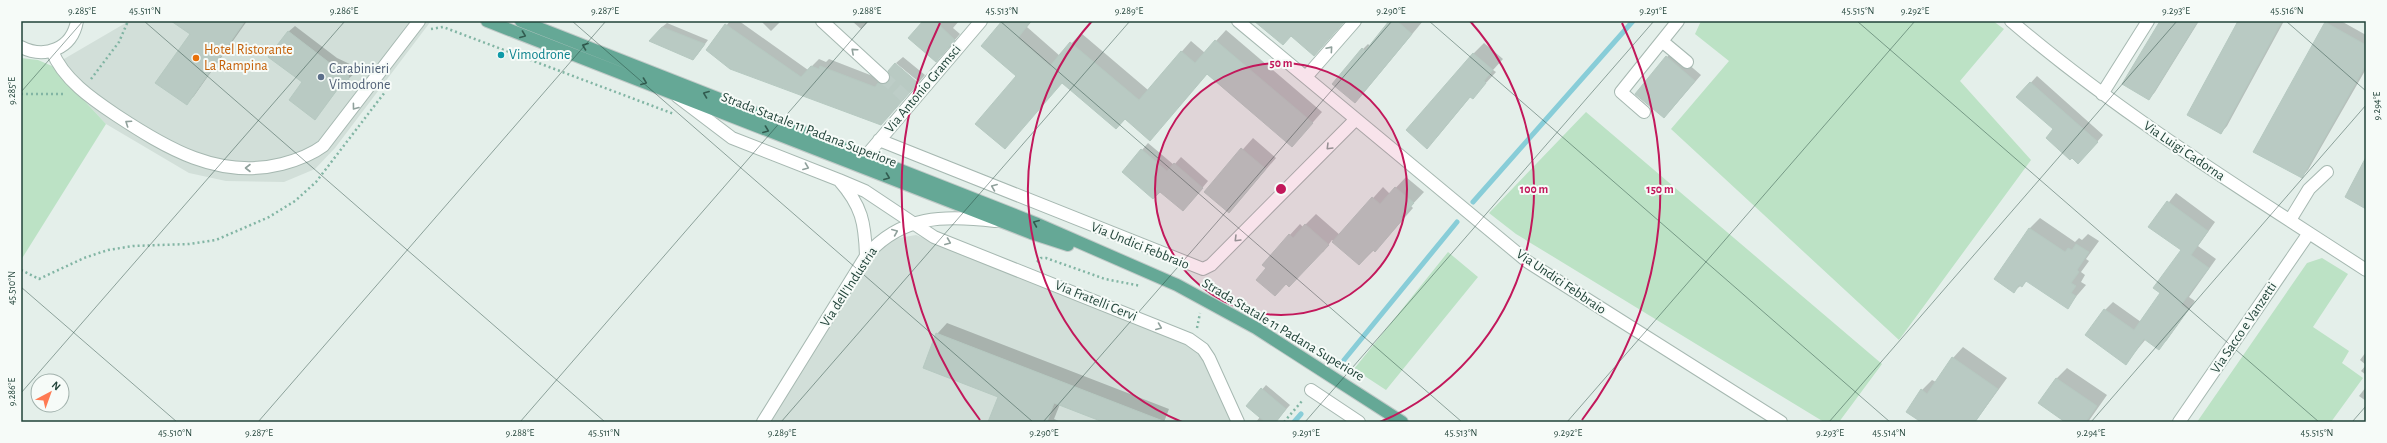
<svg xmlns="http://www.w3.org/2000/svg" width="2387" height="443" viewBox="0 0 2387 443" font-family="'Alegreya Sans',sans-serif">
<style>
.built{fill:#d2dfd9}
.green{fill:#bce2c5}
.shadow{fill:#0003}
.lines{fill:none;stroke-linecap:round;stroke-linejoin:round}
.stream{stroke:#88cdd8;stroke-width:5}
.building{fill:#b9cac3;stroke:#b6c9c1}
.minor-tunnel{stroke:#bdcdc7;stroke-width:12;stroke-dasharray:12 6;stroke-linecap:butt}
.minor-casing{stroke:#a6b8b1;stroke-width:14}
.major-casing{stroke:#c1cac8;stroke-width:14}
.path{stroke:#82b5a4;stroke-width:2.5;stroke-dasharray:2 3;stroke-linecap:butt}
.minor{stroke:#fff;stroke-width:12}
.major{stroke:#65a896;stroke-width:12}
.oneway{stroke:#325c50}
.oneway2{stroke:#90a19c}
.ticks{fill:none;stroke:#214339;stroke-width:1;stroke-opacity:0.45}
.ring{fill:none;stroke:#c2185b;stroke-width:2}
.culture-dot{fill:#0f9aa8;stroke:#f6fbf8;stroke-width:1.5}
.food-dot{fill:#e8710a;stroke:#f6fbf8;stroke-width:1.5}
.service-dot{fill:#5c6f8a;stroke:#f6fbf8;stroke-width:1.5}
.labels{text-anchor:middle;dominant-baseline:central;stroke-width:4;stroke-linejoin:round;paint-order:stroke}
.food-label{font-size:14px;fill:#c56008;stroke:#f6fbf8;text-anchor:start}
.culture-label{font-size:14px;fill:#0d838f;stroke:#f6fbf8;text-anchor:start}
.service-label{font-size:14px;fill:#4e5e75;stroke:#f6fbf8;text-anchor:start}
.street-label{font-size:14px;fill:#214339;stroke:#f6fbf8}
.centre{fill:#c2185b;stroke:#f6fbf8;stroke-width:2}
.ring-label{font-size:12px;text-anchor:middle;font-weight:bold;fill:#c2185b;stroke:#f6fbf8;stroke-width:4;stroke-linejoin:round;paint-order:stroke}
.neatline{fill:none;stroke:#214339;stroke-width:1.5}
.ticks-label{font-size:10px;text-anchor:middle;fill:#214339}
</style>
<rect width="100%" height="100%" fill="#e4efea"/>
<path class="built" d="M129,21H431L335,148L315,169L284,182L226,181L189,173L106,124L52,66Z
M916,235L1188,341L1200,350L1234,422H769L869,259L887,240Z"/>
<path class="green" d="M1701,21H1993L2004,29L1960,81L2031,160L1899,340L1671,129L1729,61L1695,34Z
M21,58L38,60L52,66L106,124L21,260Z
M1586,112L1882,364L1839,422H1824L1516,234L1489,213Z
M1448,252L1478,277L1386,390L1354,369Z
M2322,258L2348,274L2313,327L2349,351L2342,363L2363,378L2331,422H2197L2307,263Z"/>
<path class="shadow" d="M201,21H247L194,96L186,104Z
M730,21H739L808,70L819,59L826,62L829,59L883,80L887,76L891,77L896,64L888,116L707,50Z
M761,21H781L771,31Z
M852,21H869L861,29Z
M924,21H959L953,28L960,34L941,56Z
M1003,21H1032L1027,27L1060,56L1081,33L1148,90L1191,41L1205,53L1226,30L1322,112L1292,146L1207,74L1150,139L1125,119L1116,128L1062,82L1018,76Z
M1391,21H1423L1360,97L1363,49L1368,44L1370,46Z
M2162,21H2199L2155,92L2149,99Z
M2239,21H2284L2227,126L2221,133Z
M2328,21H2341L2366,35V69L2308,170L2302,176L2254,151Z
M667,23L708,40L697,55L662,27Z
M295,26L337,58L354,66V74L340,86L315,119L288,32Z
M1484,43L1503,59L1493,70L1496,72L1473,97L1471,96L1437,137L1473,54Z
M1673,51L1701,75L1670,111L1667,57Z
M903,57L925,75L919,82L896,63Z
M2037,76L2103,135L2085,156L2018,97Z
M1253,138L1276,158L1229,212L1205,192Z
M1148,143L1174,165L1181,157L1208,181L1189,204L1123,172Z
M1406,177L1424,192L1411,206L1413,208L1385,240L1359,264L1332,240L1323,252L1268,268L1263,264L1300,224L1303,227L1316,214L1340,235L1383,187L1390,194Z
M2176,193L2215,222L2198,246L2216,259L2189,297L2195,301L2167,340L2159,348L2146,339L2126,363L2105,310L2113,302L2141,322L2162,293L2182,250L2150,227Z
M2040,218L2075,242L2079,238L2082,240L2088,234L2099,241L2086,259L2089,261L2081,272L2085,275L2081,282L2086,285L2067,307L2028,280L2014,291L1996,279L2030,228Z
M947,323L1169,409L1164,422H1098L1099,419L1060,404L1054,419L1061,422H989L999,397L937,334Z
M1963,347L2007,378L1975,422H1922V390L1932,380L1936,382L1953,358Z
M2366,352V375L2361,371L2366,365L2360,360Z
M2067,368L2107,395L2088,422H2066L2039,403L2057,378Z
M1266,385L1290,405L1275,422H1256L1260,417L1248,406Z
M2366,387V401L2359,396Z"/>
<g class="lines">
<path class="stream" d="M1473,202L1633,21
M1344,360L1457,222
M1294,422L1301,414"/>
</g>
<path class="building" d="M171,21H245L187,105L155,83L190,34Z
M923,21H935L955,40L936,62L908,38Z
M1002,21H1031L1018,38L1050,66L1070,42L1139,100L1181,51L1195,63L1215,40L1313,123L1292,147L1207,74L1150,141L1125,119L1116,129L1062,83L1005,149L975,124L1016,76L981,46Z
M1254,21H1345L1314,56L1291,36L1283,45Z
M1389,21H1397L1412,34L1355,103L1332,84L1362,48L1365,51Z
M2160,21H2198L2149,100L2122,84Z
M2238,21H2282L2221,134L2187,115Z
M2325,22L2366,45V65L2302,178L2253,152Z
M725,24L801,77L811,66L819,69L820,66L875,87L878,83L885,84L889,82L890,75L888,71L895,63L918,83L881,125L730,69L706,50Z
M662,27L705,44L693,60L649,41Z
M288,31L331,64L348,72L349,81L337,90L315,120L289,100L302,82L268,57Z
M1473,53L1493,70L1484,81L1486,83L1473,99L1470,97L1427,149L1406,130Z
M1666,56L1695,81L1664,118L1635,94Z
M2030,82L2098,142L2078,164L2072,158L2070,160L2046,138L2053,129L2016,97Z
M1241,148L1266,169L1229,213L1204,192Z
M1141,149L1167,171L1174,163L1203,188L1183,211L1160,192L1153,199L1122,172Z
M2366,157V209L2345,197Z
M1395,187L1414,203L1401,217L1403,219L1375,252L1373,250L1359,265L1332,242L1372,197L1380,204Z
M2167,201L2208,231L2191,255L2209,268L2181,305L2188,310L2159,350L2144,339L2126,365L2085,335L2104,309L2134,330L2160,293L2153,288L2181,250L2148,227Z
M1305,224L1329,245L1289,287L1286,284L1275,296L1256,280L1266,268L1262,265L1289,234L1293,238Z
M2029,228L2065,252L2068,248L2072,250L2076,244L2089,252L2077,270L2079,272L2071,283L2076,286L2071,293L2076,296L2068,309L2026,281L2022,287L2019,285L2014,293L1994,279Z
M936,333L1163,421L1162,422H1103L1054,403L1047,422H988L998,397L923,368Z
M1952,357L1998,389L1975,422H1921L1906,412L1921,389L1927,394Z
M2056,378L2097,406L2086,422H2065L2038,403Z
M1261,388L1286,409L1276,422H1265L1246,406Z"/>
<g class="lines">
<path class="minor-tunnel" d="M883,77L910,101"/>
<g class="minor-casing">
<path id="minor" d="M822,21L883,77
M1238,21L1528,262L1781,422
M2011,21C2121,115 2245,191 2366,270
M1663,42L1687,62
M21,47C45,59 72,49 77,21
M52,51C63,79 92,99 116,115C166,148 219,180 282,164C297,160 311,155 323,146L419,21
M1306,77L1355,21
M2102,94L2148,21
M678,97L732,138L839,180C862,206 865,223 866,256
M1644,112L1621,92L1678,21
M879,140L1203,269L1211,265L1356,119
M866,156L981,21
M839,180L865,191L934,237L1189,339L1203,349L1209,358L1238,422
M2290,220L2309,189L2327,172
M1311,390L1359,422
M763,422L866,256C901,215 945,215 995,221
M2179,422L2309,233"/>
</g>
<g class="major-casing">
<path id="major" d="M487,21L1031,233L1068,245
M521,21L1035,223L1177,285L1256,328L1402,422"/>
</g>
<path class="path" d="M431,29L443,27L674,114
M91,79L119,42L128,21
M21,94H66
M1037,262L1041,258H1046L1105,279L1141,286
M21,270L39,279L84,258L108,250L133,246L189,244L216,240L269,217L295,201L316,182L385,92
M1197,328L1200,313
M1284,422L1302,401"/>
<use href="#minor" class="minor"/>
<use href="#major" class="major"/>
</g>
<defs><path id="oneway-chevron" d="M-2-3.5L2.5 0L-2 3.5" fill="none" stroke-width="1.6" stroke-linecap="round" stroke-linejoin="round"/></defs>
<g class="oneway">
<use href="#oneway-chevron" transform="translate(523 35) rotate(21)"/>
<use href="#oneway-chevron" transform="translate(585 46) rotate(-159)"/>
<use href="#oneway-chevron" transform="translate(644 82) rotate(21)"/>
<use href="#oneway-chevron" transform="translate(706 94) rotate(-159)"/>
<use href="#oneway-chevron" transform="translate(766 130) rotate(21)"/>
<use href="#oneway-chevron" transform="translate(887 177) rotate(21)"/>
<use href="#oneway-chevron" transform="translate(1036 223) rotate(-157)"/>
</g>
<g class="oneway2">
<use href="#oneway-chevron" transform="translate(1330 49) rotate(-49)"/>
<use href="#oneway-chevron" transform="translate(854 51) rotate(-138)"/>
<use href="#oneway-chevron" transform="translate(355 107) rotate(127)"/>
<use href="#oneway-chevron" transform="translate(128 123) rotate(-146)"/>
<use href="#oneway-chevron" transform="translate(1329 147) rotate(135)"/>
<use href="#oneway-chevron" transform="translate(806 167) rotate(21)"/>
<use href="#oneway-chevron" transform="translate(248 168) rotate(-180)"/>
<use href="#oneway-chevron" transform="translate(994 187) rotate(-158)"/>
<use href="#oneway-chevron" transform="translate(895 232) rotate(-23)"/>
<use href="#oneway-chevron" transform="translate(1237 239) rotate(135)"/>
<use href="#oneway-chevron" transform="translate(948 242) rotate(22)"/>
<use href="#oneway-chevron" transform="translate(1159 327) rotate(22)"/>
</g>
<path class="ticks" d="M144,21L605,422M572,21L1033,422M1000,21L1462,422M1429,21L1890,422M1857,21L2319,422M2286,21L2366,91M21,92L83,21M21,287L177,422M21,393L345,21M258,422L606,21M520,422L868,21M781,422L1130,21M1043,422L1392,21M1305,422L1654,21M1567,422L1915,21M1829,422L2177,21M2091,422L2366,105M2352,422L2366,406"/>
<circle cx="1281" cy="189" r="126" fill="#c2185b" fill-opacity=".12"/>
<g class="ring">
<circle cx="1281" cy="189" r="126"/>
<path d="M1182 422A253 253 0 0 1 1092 21M1470 21A253 253 0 0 1 1380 422"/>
<path d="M980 420A379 379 0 0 1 940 23M1622 23A379 379 0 0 1 1582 420"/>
</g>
<circle class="culture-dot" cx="501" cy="55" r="4"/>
<circle class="food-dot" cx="196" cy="58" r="4"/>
<circle class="service-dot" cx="321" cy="77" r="4"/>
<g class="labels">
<g class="food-label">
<text x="204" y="50">Hotel Ristorante<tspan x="204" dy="16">La Rampina</tspan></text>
</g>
<g class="culture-label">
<text x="509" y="55">Vimodrone</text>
</g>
<g class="service-label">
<text x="329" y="69">Carabinieri<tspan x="329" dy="16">Vimodrone</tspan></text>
</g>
<g class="street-label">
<text transform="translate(923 89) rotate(-50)">Via Antonio Gramsci</text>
<text transform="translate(809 130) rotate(21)">Strada Statale 11 Padana Superiore</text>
<text transform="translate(2184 151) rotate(34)">Via Luigi Cadorna</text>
<text transform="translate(1140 246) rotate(22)">Via Undici Febbraio</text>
<text transform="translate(1561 282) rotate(34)">Via Undici Febbraio</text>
<text transform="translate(849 287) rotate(-57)">Via dell'Industria</text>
<text transform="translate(1096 301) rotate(22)">Via Fratelli Cervi</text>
<text transform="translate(2244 328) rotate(-56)">Via Sacco e Vanzetti</text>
<text transform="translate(1283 330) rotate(31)">Strada Statale 11 Padana Superiore</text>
</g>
</g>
<circle cx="1281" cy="189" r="6" class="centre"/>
<g class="ring-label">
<text x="1281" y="67">50 m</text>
<text x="1534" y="193">100 m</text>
<text x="1660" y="193">150 m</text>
</g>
<rect width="2387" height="443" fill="none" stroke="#f6fbf8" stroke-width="44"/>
<g transform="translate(50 393) rotate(41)"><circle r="19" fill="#f6fbf8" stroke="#a1b1ac"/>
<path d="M0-3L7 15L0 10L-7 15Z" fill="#fe7a53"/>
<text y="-6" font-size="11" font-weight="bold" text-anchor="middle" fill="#214339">N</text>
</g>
<rect x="22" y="22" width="2343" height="399" class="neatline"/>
<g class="ticks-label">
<text x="82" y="14">9.285°E</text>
<text x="145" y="14">45.511°N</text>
<text x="344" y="14">9.286°E</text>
<text x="605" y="14">9.287°E</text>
<text x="867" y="14">9.288°E</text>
<text x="1002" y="14">45.513°N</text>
<text x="1129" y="14">9.289°E</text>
<text x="1391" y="14">9.290°E</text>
<text x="1653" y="14">9.291°E</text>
<text x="1858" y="14">45.515°N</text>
<text x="1915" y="14">9.292°E</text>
<text x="2176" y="14">9.293°E</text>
<text x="2287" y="14">45.516°N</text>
<text transform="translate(11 91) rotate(-90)" y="4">9.285°E</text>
<text transform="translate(2376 106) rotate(-90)" y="4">9.294°E</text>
<text transform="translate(11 288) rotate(-90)" y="4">45.510°N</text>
<text transform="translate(11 392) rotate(-90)" y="4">9.286°E</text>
<text x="175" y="436">45.510°N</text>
<text x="259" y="436">9.287°E</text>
<text x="520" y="436">9.288°E</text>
<text x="604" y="436">45.511°N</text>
<text x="782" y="436">9.289°E</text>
<text x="1044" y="436">9.290°E</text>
<text x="1306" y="436">9.291°E</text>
<text x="1461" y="436">45.513°N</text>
<text x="1568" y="436">9.292°E</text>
<text x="1830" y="436">9.293°E</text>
<text x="1889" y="436">45.514°N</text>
<text x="2091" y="436">9.294°E</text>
<text x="2317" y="436">45.515°N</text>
</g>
</svg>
